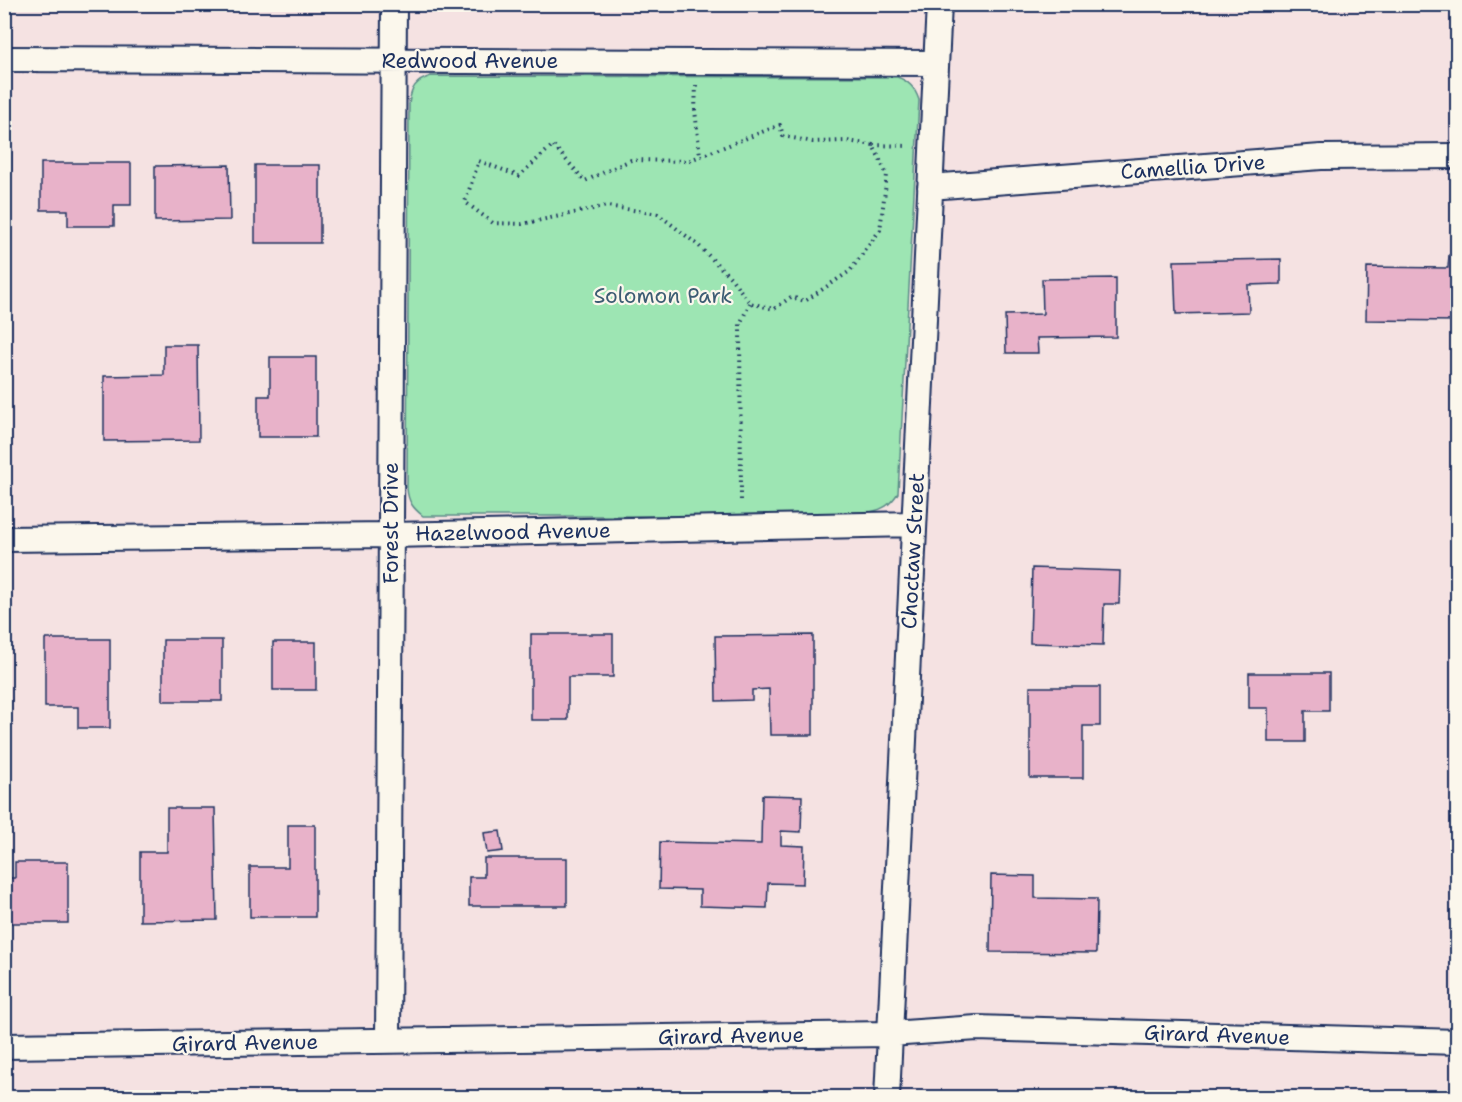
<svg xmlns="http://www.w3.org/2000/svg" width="1462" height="1102" viewBox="0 0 1462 1102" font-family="'Shantell Sans',sans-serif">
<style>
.green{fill:#9de5b3;stroke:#5c8a88;stroke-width:1.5}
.building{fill:#e8b2c9;stroke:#1b2f5e;stroke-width:1.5}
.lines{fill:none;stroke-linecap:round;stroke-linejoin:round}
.minor-casing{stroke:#1b2f5e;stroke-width:28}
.path{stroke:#1b2f5e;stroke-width:4;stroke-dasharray:1.5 4.5;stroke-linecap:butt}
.minor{stroke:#fbf7ec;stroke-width:24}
.labels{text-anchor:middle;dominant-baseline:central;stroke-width:4.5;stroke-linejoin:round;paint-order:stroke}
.street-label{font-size:21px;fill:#1b2f5e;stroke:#fbf7ec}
.park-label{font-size:21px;fill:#3c5c73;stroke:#fbf7ec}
</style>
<rect width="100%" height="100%" fill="#f5e2e2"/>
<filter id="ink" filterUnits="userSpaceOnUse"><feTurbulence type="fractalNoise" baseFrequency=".0167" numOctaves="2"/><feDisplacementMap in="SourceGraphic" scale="12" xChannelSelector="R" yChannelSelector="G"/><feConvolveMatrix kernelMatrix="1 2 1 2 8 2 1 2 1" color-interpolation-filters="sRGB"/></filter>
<g filter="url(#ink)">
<path class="green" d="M431,76L897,77C909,81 915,88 919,100L898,493C890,505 884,509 870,512L689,516H423C413,508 408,502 407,488L409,104C411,88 415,81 431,76Z"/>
<path class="building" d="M4,146H11V206H4Z
M41,163H131V205H114V226H68V210H41Z
M229,165L230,220L155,221V166Z
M255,165H320V243H255Z
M1449,255H1458V321L1366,320L1367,267L1448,268Z
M1281,259V284L1248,285L1249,312L1176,314L1174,261Z
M1116,278V337L1037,338L1038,353H1006L1005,315L1043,314L1042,279Z
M164,345H198L199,440L104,441V376L164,375Z
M270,357H316V437H258V396H270Z
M1032,568L1120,571L1119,604H1104L1103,645L1030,643Z
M531,634H613V677H568V720H531Z
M813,635V735H770L769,689L752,690V700L716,701L715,636Z
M45,639H110V728H78V707H45Z
M163,640H222V701H163Z
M273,642H316V690H273Z
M1249,673H1329V711H1305V742H1268V708H1249Z
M1030,687H1100V726H1083V778H1030Z
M762,795L802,796L801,832L781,831V845L804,846L803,884L768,883L767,908L700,906V890L659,889L660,842L761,844Z
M167,808H215L217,920L140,921V852H167Z
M288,825H315V917H250V867H288Z
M500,831L503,851L487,853L484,833Z
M484,858H567V906H469V877H484Z
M15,862H68V923H4V878H15Z
M991,875L1035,876V898L1097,899L1096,953L990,952Z"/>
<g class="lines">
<g class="minor-casing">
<path id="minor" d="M4,59L936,63
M930,187L1321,157L1458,156
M4,539L391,535L914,524
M388,1041L394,4
M4,1046L890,1034L977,1028L1458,1042
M887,1098L939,4"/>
</g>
<path class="path" d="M696,85L695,110L700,156
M873,145L847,141L813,142L783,136L780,125L688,161L631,160L585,181L553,145L519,176L479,161L465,202L493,223L522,224L607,206L658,214L698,245L731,278L750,303L774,309L791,297L805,301L850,271L880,230L887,175L873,145L909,146
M741,500L740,324L750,303"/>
<use href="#minor" class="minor"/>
</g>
</g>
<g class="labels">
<g class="street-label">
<text x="470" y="61">Redwood Avenue</text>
<text transform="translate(1193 167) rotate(-4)">Camellia Drive</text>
<text transform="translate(391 523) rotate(-90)">Forest Drive</text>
<text transform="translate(513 532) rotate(-1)">Hazelwood Avenue</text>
<text transform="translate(913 551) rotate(-87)">Choctaw Street</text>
<text transform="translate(1217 1035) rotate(2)">Girard Avenue</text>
<text transform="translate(731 1036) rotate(-1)">Girard Avenue</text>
<text transform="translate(245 1043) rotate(-1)">Girard Avenue</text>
</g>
<g class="park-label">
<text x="663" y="296">Solomon Park</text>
</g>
</g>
<rect width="1462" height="1102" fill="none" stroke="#fbf7ec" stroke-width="24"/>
<rect x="12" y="12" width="1438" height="1078" fill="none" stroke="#1b2f5e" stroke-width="2" filter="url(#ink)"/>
</svg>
